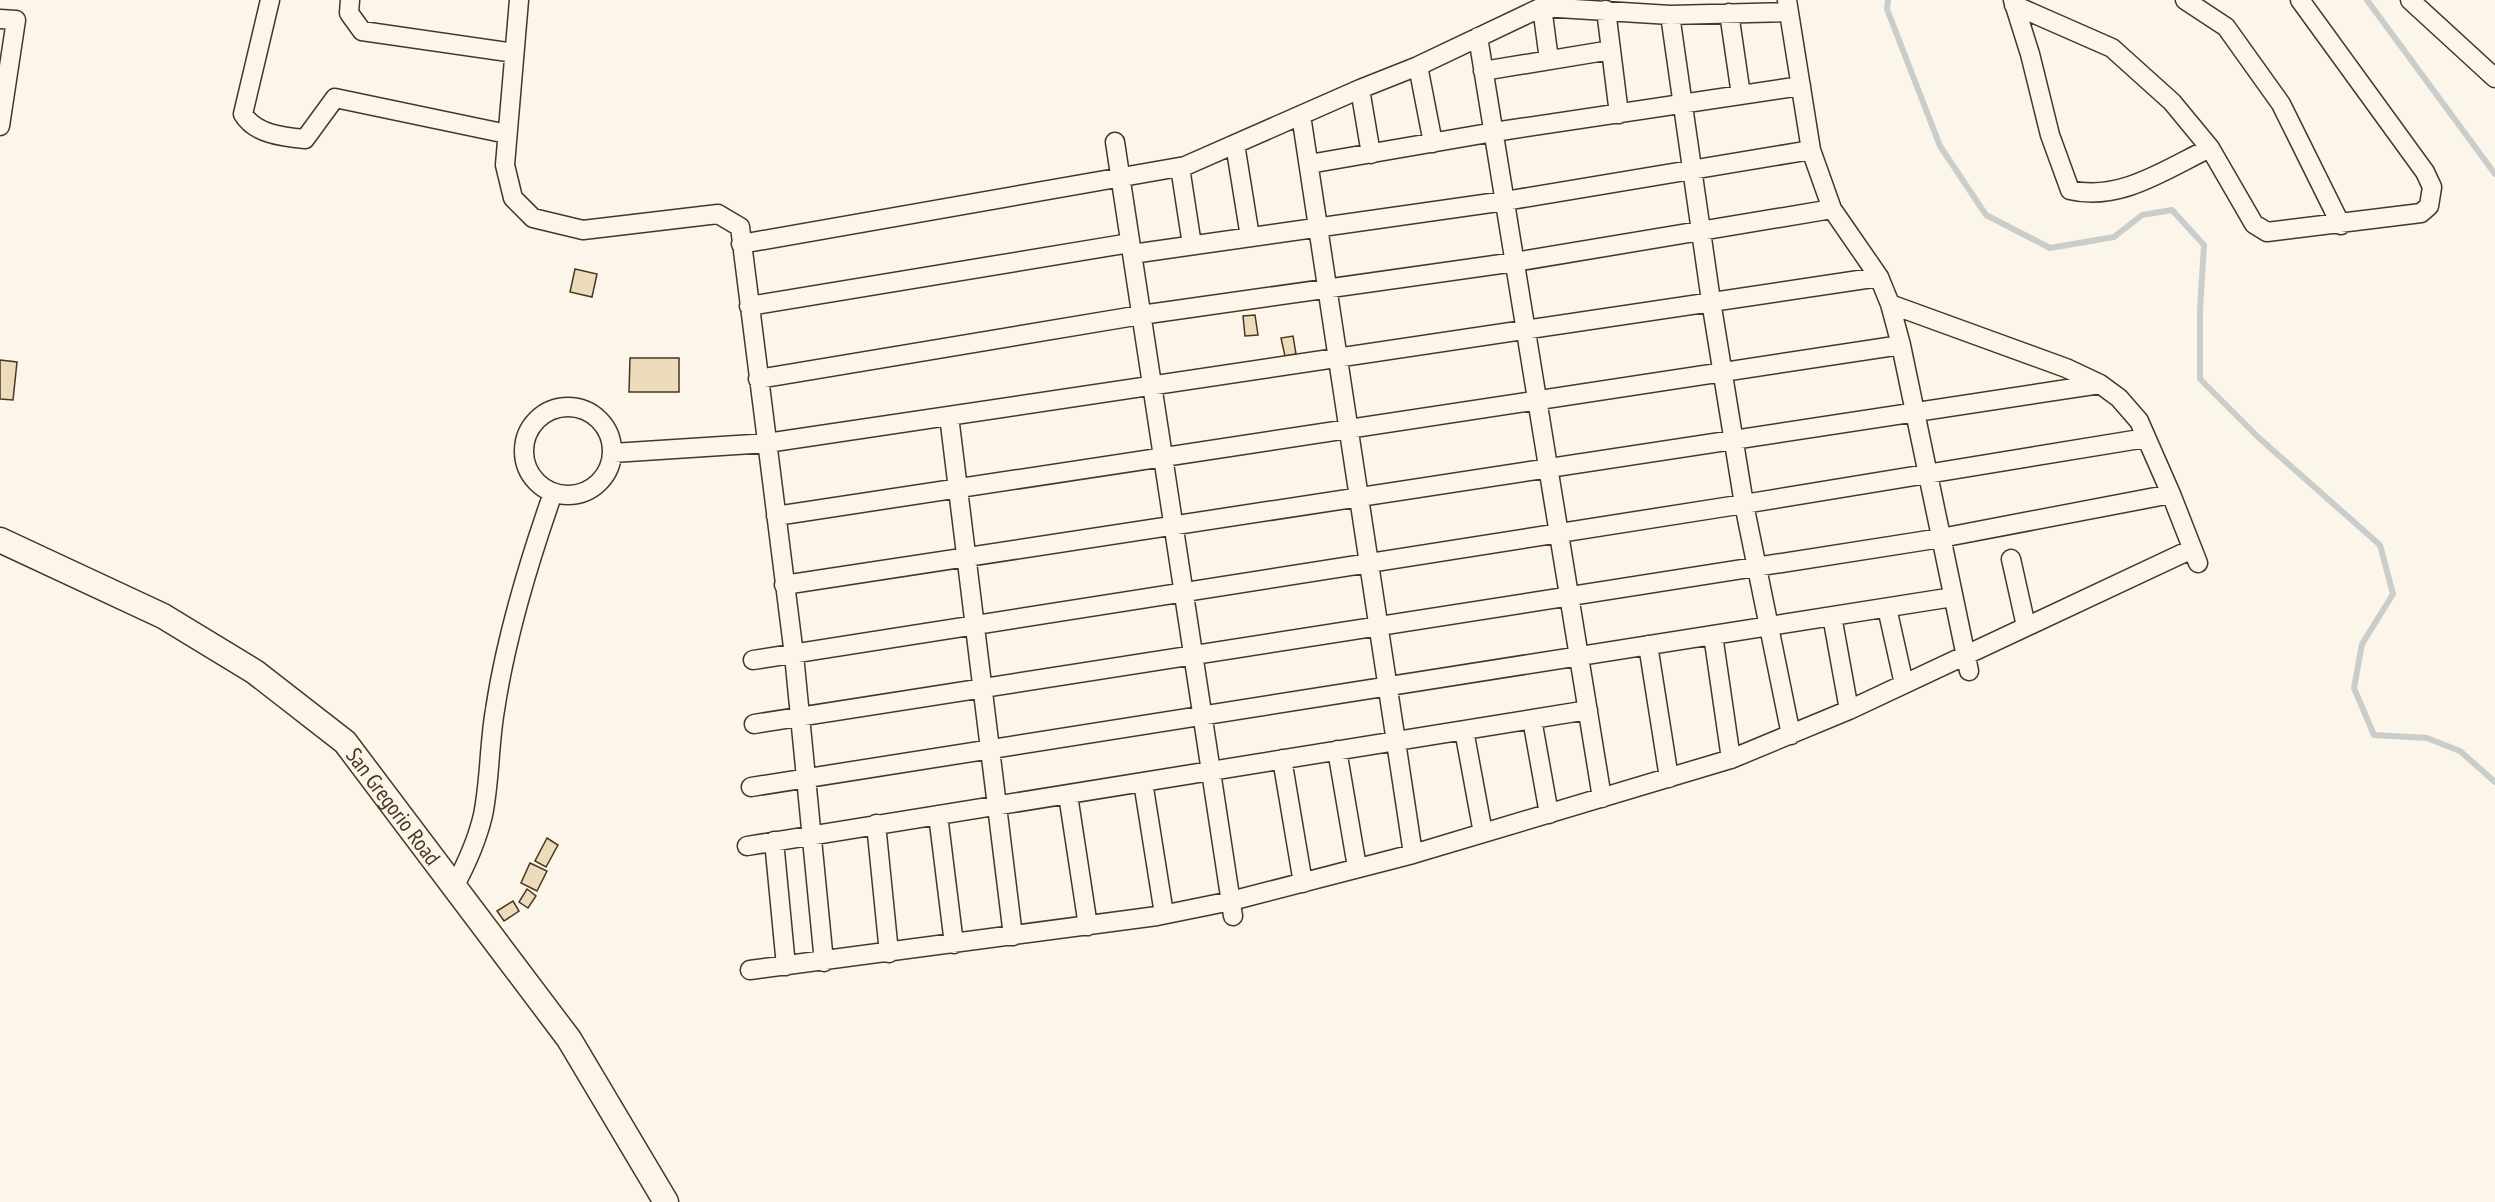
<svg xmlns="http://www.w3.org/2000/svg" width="2495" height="1202" viewBox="0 0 2495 1202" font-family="'PT Sans Narrow',sans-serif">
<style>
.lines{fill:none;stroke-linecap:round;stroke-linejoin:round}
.stream{stroke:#c9cecd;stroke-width:6}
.building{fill:#ecdcbc;stroke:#4a3520;stroke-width:1.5}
.street-casing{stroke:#4a3520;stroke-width:21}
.secondary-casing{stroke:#4a3520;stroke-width:27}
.street{stroke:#fbf6e9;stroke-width:18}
.secondary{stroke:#fbf6e9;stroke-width:24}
.labels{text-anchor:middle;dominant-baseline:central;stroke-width:4.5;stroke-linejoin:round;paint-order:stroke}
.street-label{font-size:22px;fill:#4a3520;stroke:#fbf6e9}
</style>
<rect width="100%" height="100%" fill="#fbf6e9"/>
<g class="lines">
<path class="stream" d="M1888,0L1887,9L1940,146L1986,215L2050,248L2114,237L2142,215L2172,210L2204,245L2200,310V379L2259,438L2380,545L2393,594L2362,644L2354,688L2374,735L2427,738L2460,751L2495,782
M2367,0L2495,174"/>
</g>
<path class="building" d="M575,269L597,274L592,297L570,292Z
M1255,315L1258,335L1245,336L1243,316Z
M1293,336L1296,354L1285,356L1281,338Z
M630,358H679V392H629Z
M0,360L17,362L13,400L0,399Z
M547,838L558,845L546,867L535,861Z
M530,863L547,871L537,891L521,883Z
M527,889L536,896L528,908L519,902Z
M513,901L519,911L504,921L497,911Z"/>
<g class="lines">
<g class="street-casing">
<path id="street" d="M270,0L243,114C255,134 283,137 305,139L335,98L507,134
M350,0L349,13L362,31L514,53
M519,0L505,165L513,198L533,218L583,230L718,214L740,227L794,655L824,962
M1787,0L1811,150L1832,209L1879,277L1890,304L1901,345L1969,671
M2013,0L2030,54L2050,135L2070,190C2120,202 2166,169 2210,148
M2185,0L2226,27L2281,104L2341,225
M2410,0L2495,78
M2014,5L2112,48L2172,102L2210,148L2254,224L2267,232L2421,213L2429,206L2432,187L2425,172L2300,0
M1542,7L1549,60
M1606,10L1619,114
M1729,13L1741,95
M1670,15L1711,301L1744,504L1791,735
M0,19L16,20L0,126
M1478,37L1602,798
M1418,66L1433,143
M1483,71L1611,50
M1360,89L1371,154
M1301,115L1413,854
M1115,142L1233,916
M1235,144L1250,237
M1309,164L1494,132L1801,86
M1180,167L1192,245
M741,244L1185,166L1360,89L1418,66L1542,7L1670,15L1789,12
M1132,254L1505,201L1811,150
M1890,304L2066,368L2100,384L2119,398L2139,421L2171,494L2198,563
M749,306L1130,243
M758,379L1141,315L1515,262L1832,209
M524 451a44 44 0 1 1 88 0a44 44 0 1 1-88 0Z
M949,416L1013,936
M613,453L767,443L1879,277
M776,516L1901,345
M2011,559L2026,626
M784,585L2100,384
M1887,608L1904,684
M1832,616L1849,710
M1713,635L1731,759
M1648,645L1669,778
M753,660L1744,504L2146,438
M1532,719L1549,814
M754,724L1941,538L2171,494
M1464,730L1483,833
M1337,750L1357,867
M1282,759L1303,883
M1143,782L1164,914
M751,787L1953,597
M1068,795L1088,926
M938,815L954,944
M876,824L889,953
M774,841L786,966
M747,846L1588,710
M454,887C467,863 477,841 483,815C490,781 489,744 495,710C506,636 528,564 553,493
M750,970L1157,916L1231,901L1413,854L1731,759L1849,710L2192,549"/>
</g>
<g class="secondary-casing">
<g id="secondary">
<path id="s1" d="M0,540L163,616L255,672L345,742L569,1039L666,1202"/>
</g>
</g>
<use href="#street" class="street"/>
<use href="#secondary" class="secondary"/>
</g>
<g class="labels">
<g class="street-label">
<text stroke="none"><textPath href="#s1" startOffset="482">San Gregorio Road</textPath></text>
</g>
</g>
</svg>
